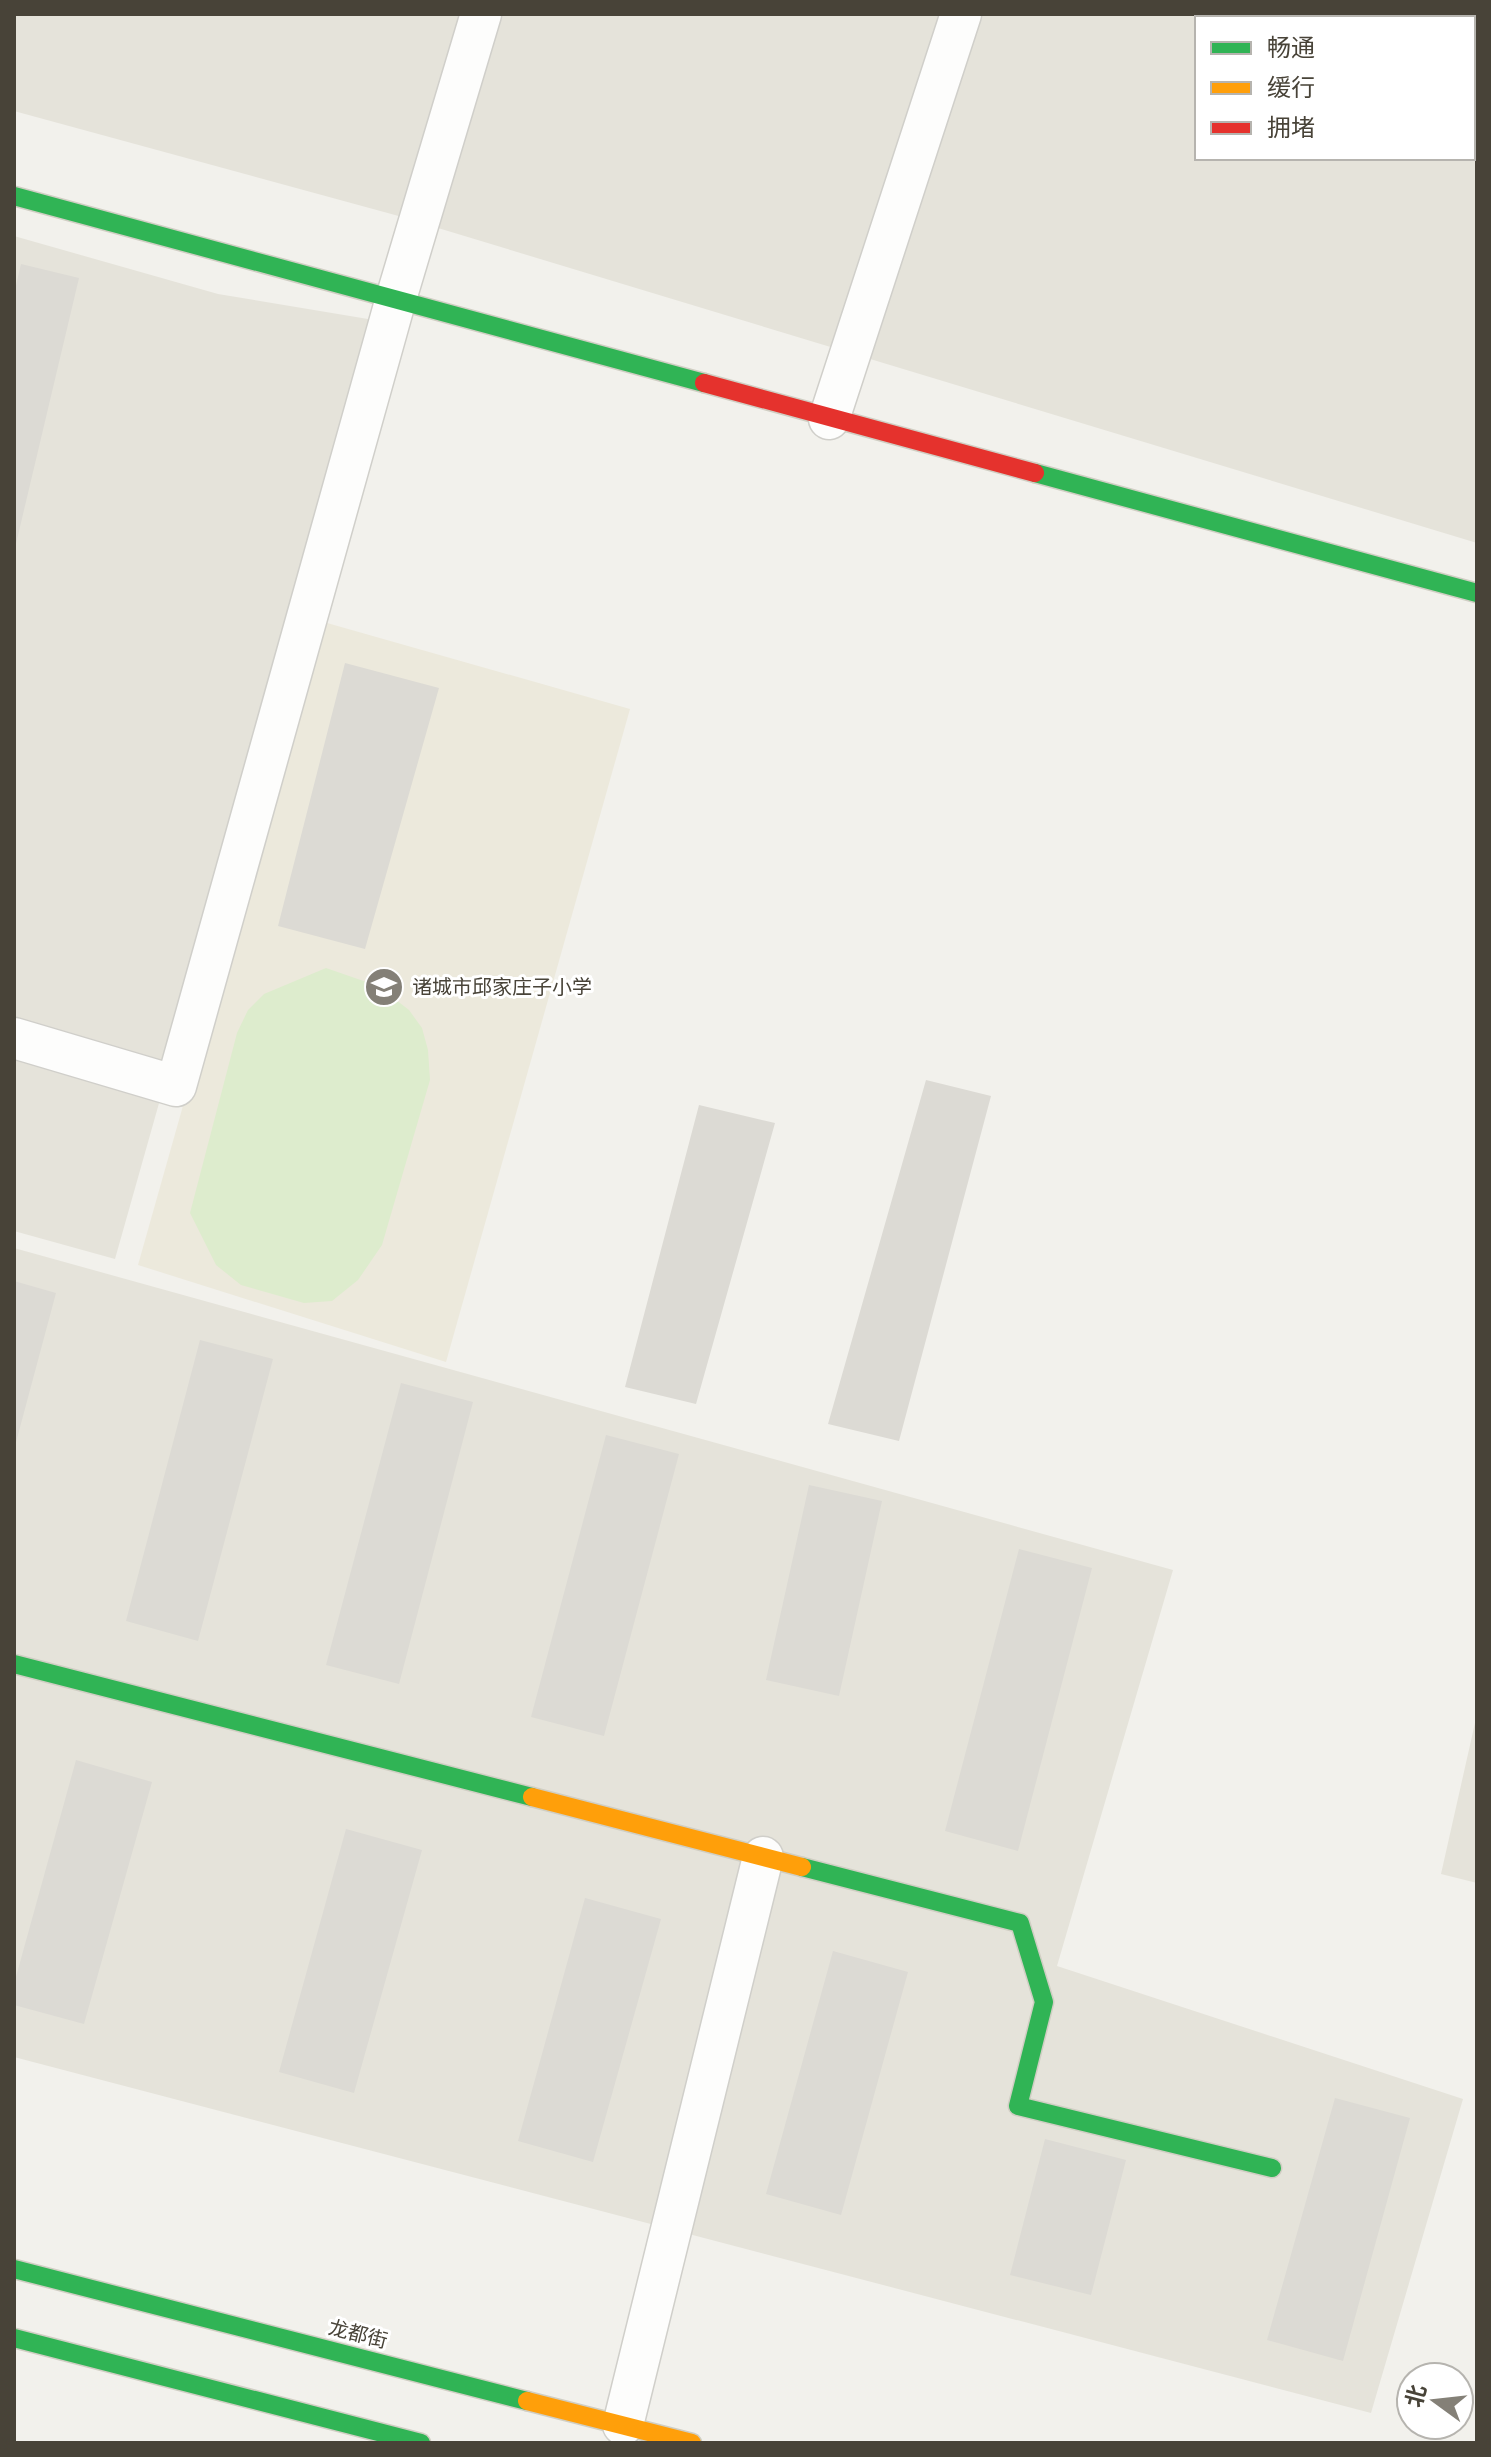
<svg xmlns="http://www.w3.org/2000/svg" width="1491" height="2457" viewBox="0 0 1491 2457" font-family="'Roboto Condensed','Noto Sans SC',sans-serif">
<style>
.residential{fill:#e5e3da;fill-rule:evenodd}
.education{fill:#ece9dc}
.green{fill:#ddeccd}
.building{fill:#dcdad4}
.lines{fill:none;stroke-linecap:round;stroke-linejoin:round}
.street-casing{stroke:#d0cfca;stroke-width:43}
.fast-casing{stroke:#d0cec3;stroke-width:21}
.slow-casing{stroke:#d0cec3;stroke-width:21}
.jam-casing{stroke:#d0cec3;stroke-width:21}
.street{stroke:#fdfdfc;stroke-width:40}
.fast{stroke:#30b455;stroke-width:18}
.slow{stroke:#ff9f0a;stroke-width:18}
.jam{stroke:#e5322d;stroke-width:18}
.labels{text-anchor:middle;dominant-baseline:central;stroke-width:6;stroke-linejoin:round;paint-order:stroke}
.poi-label{font-size:20px;fill:#484338;stroke:#fff;text-anchor:start}
.street-label{font-size:20px;fill:#484338;stroke:#fff}
</style>
<rect width="100%" height="100%" fill="#f2f1ec"/>
<path class="residential" d="M14,14H1477V543L395,215L14,111ZM1197,18H1473V158H1197Z
M14,236L218,294L380,321L115,1259L14,1231Z
M14,1248L1173,1570L1057,1966L1463,2099L1371,2413L14,2057Z
M1477,1714V1883L1441,1874Z"/>
<path class="education" d="M320,621L630,709L446,1362L138,1265Z"/>
<path class="green" d="M326,968L378,986L409,1010L422,1028L428,1050L430,1080L382,1245L358,1280L332,1301L304,1303L241,1285L216,1265L190,1213L237,1033L248,1010L264,994Z"/>
<path class="building" d="M21,264L79,278L15,548L14,294Z
M345,663L439,688L365,949L278,926Z
M926,1080L991,1096L899,1441L828,1424Z
M699,1105L775,1123L696,1404L625,1387Z
M14,1281L56,1293L15,1446L14,1445Z
M200,1340L273,1359L198,1641L126,1621Z
M401,1383L473,1402L399,1684L326,1665Z
M606,1435L679,1454L604,1736L531,1717Z
M809,1485L882,1501L839,1696L766,1680Z
M1019,1549L1092,1568L1018,1851L945,1831Z
M76,1760L152,1782L84,2024L14,2005V1984Z
M346,1829L422,1850L354,2093L279,2072Z
M585,1898L661,1919L593,2162L518,2141Z
M833,1951L908,1972L841,2215L766,2194Z
M1335,2098L1410,2118L1343,2361L1267,2340Z
M1045,2139L1126,2160L1091,2295L1010,2275Z"/>
<g class="lines">
<g class="street-casing">
<path id="street" d="M829,419L961,14
M14,1038L176,1086L395,302L481,14
M623,2425L763,1857"/>
</g>
<g class="fast-casing">
<path id="fast" d="M14,196L704,383
M1035,473L1477,593
M14,1664L532,1797
M802,1867L1020,1923L1044,2002L1018,2106L1272,2168
M14,2269L527,2401
M14,2338L421,2443"/>
</g>
<g class="slow-casing">
<path id="slow" d="M532,1797L802,1867
M527,2401L692,2443"/>
</g>
<g class="jam-casing">
<path id="jam" d="M704,383L1035,473"/>
</g>
<use href="#street" class="street"/>
<use href="#fast" class="fast"/>
<use href="#slow" class="slow"/>
<use href="#jam" class="jam"/>
</g>
<defs>
<g id="school-disc" transform="scale(2)"><circle r="9.5" fill="#848077" stroke="#fff"/><path d="M0-5L7-2L0 1L-7-2ZM-4 1L0 2.5L4 1V4Q0 6-4 4Z" fill="#fff"/></g>
</defs>
<g fill-rule="evenodd">
<use href="#school-disc" x="384" y="987"/>
</g>
<g class="labels">
<g class="poi-label">
<text x="412" y="987">诸城市邱家庄子小学</text>
</g>
<g class="street-label">
<text transform="translate(358 2334) rotate(14)">龙都街</text>
</g>
</g>
<rect width="1491" height="2457" fill="none" stroke="#484338" stroke-width="32"/>
<rect x="1195" y="16" width="280" height="144" fill="#ffffff" stroke="#b6b4af" stroke-width="2"/>
<rect x="1211" y="42" width="40" height="12" fill="#30b455" stroke="#b6b4af" stroke-width="2"/>
<text x="1267" y="56" font-size="24" fill="#484338">畅通</text>
<rect x="1211" y="82" width="40" height="12" fill="#ff9f0a" stroke="#b6b4af" stroke-width="2"/>
<text x="1267" y="96" font-size="24" fill="#484338">缓行</text>
<rect x="1211" y="122" width="40" height="12" fill="#e5322d" stroke="#b6b4af" stroke-width="2"/>
<text x="1267" y="136" font-size="24" fill="#484338">拥堵</text>
<g transform="translate(1435 2401) rotate(285)"><circle r="38" fill="#ffffff" stroke="#b6b4af" stroke-width="2"/>
<path d="M0-6L14 30L0 20L-14 30Z" fill="#848077"/>
<text y="-12" font-size="22" font-weight="bold" text-anchor="middle" fill="#484338">北</text>
</g>
</svg>
